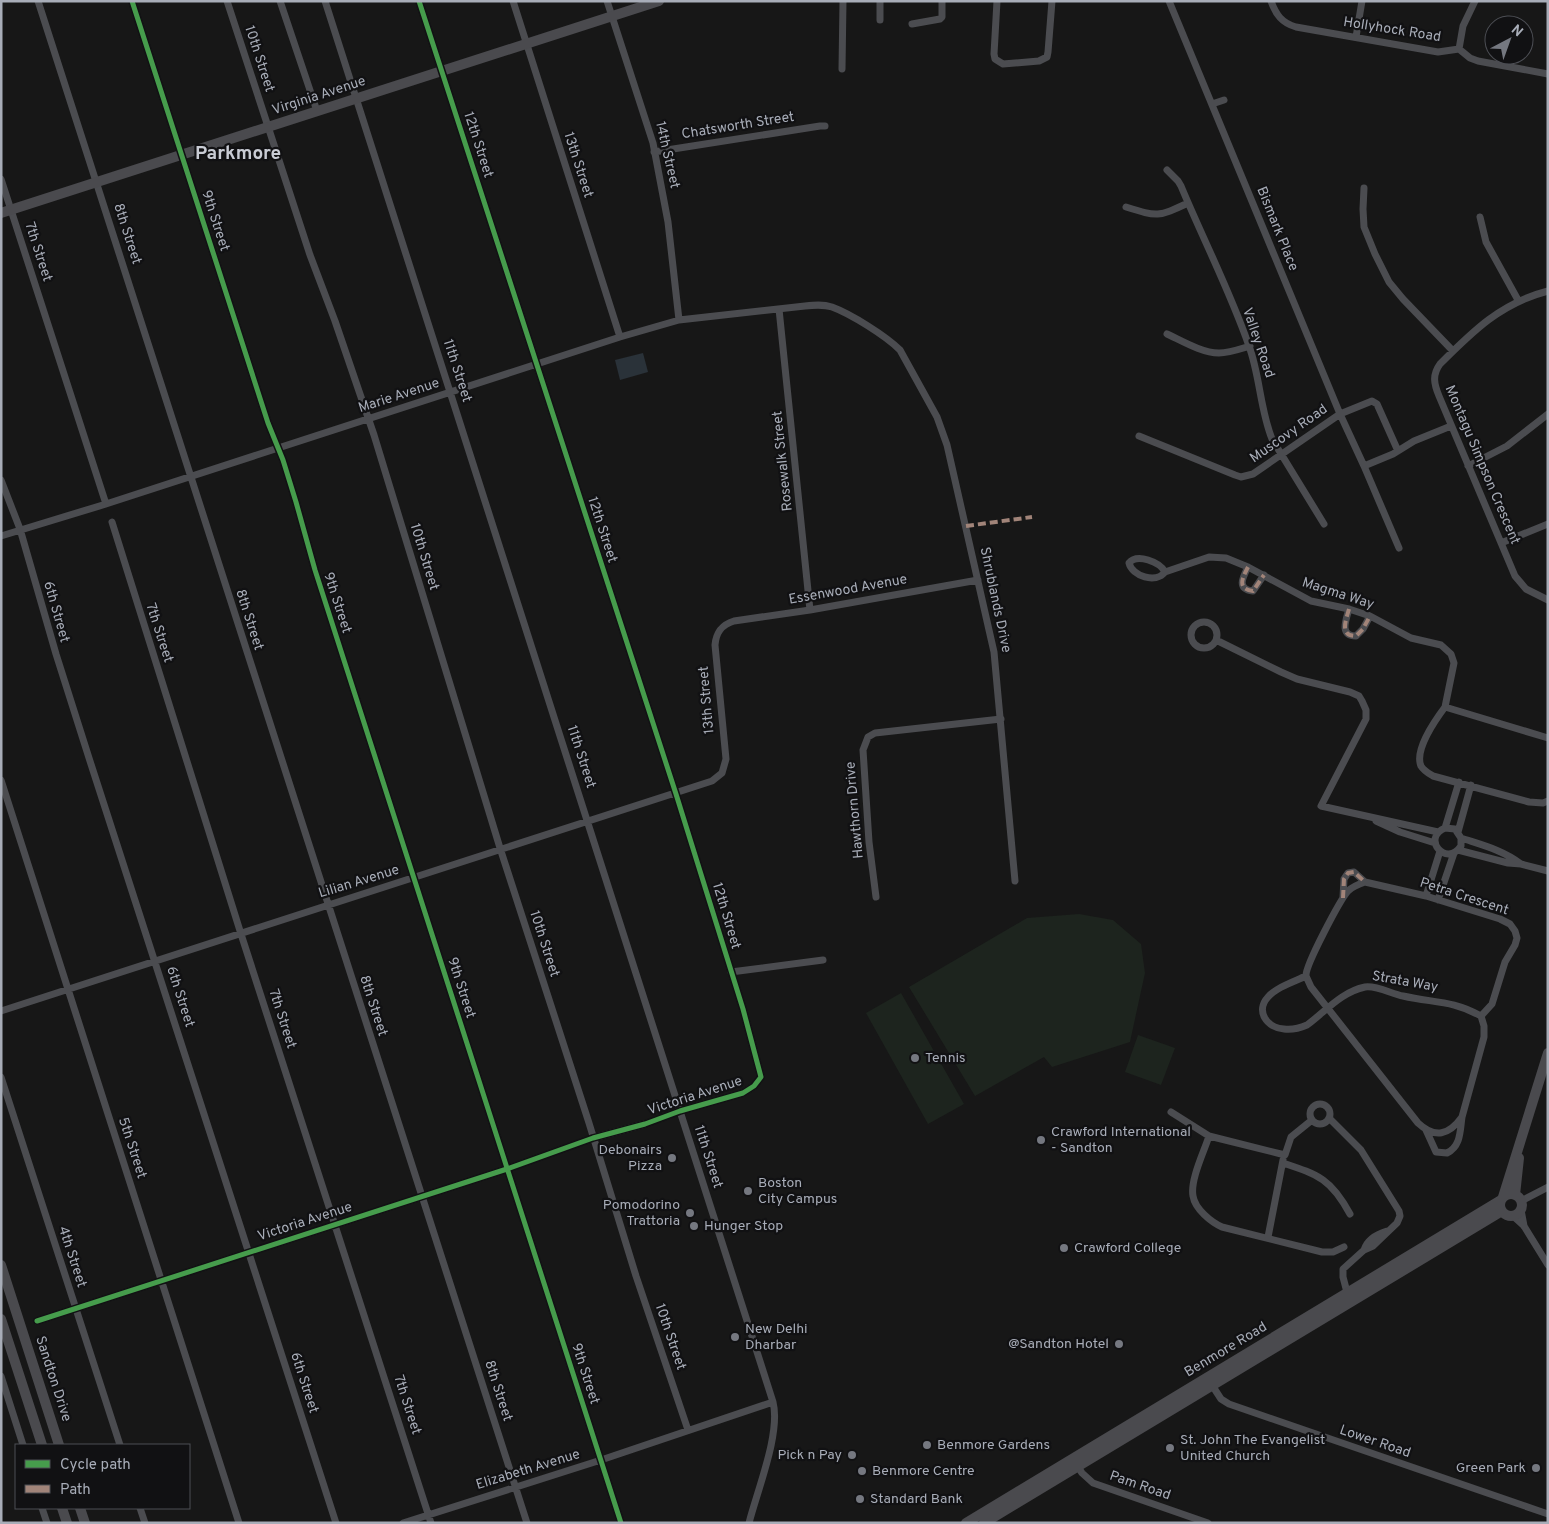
<svg xmlns="http://www.w3.org/2000/svg" width="1549" height="1524" viewBox="0 0 1549 1524" font-family="Overpass,sans-serif">
<style>
.green{fill:#1d241e}
.water{fill:#2a3239}
.lines{fill:none;stroke-linecap:round;stroke-linejoin:round}
.street{stroke:#4b4c50;stroke-width:7}
.secondary{stroke:#4a4a4e;stroke-width:10}
.quiet{stroke:#a18479;stroke-width:4;stroke-dasharray:8 4;stroke-linecap:butt}
.cycleway-casing{stroke:#111113;stroke-width:8}
.cycleway{stroke:#469c4c;stroke-width:5}
.poi-dot{fill:#757880;stroke:#111113;stroke-width:2}
.labels{text-anchor:middle;dominant-baseline:central;stroke-width:4.5;stroke-linejoin:round;paint-order:stroke}
.street-label{font-size:14px;fill:#a8adb8;stroke:#111113}
.poi-label{font-size:14px;fill:#a8adb8;stroke:#111113;text-anchor:start}
.district-label{font-size:19px;font-weight:bold;fill:#c9ccd4;stroke:#111113}
</style>
<rect width="100%" height="100%" fill="#171717"/>
<path class="green" d="M1079,914L1113,920L1141,944L1145,973L1130,1042L1052,1067L1044,1057L975,1096L909,987L1027,918Z
M901,993L964,1104L928,1124L866,1013Z
M1138,1035L1175,1048L1161,1085L1125,1072Z"/>
<path class="water" d="M643,353L648,372L620,380L615,360Z"/>
<g class="lines">
<path class="street" d="M38,1L527,1523
M132,1L268,423L283,460L296,502L315,570L621,1523
M227,1L310,255L335,321L374,435L500,848L589,1123L636,1276L688,1430
M280,1L317,111
M325,1L773,1402C781,1433 757,1491 749,1523
M513,1L620,337
M607,1L653,143L668,222L679,320
M880,1V20
M997,1L994,54L995,59L1003,64L1039,61L1047,57L1048,52L1052,1
M1169,1L1340,414L1364,466L1399,548
M1271,1C1276,15 1282,23 1296,27L1438,52L1459,49L1470,58L1478,61L1548,74
M912,24L940,19L942,17V1
M1356,37L1362,1
M1459,49L1463,26L1475,1
M842,69L843,1
M1212,104L1224,100
M654,152L820,126H825
M1167,170L1178,181L1181,186C1203,239 1230,291 1249,346C1260,376 1260,409 1272,439L1324,524
M1,179L106,504
M1364,188L1363,209L1364,227L1375,254L1389,282L1403,299L1453,351
M1126,207C1158,217 1158,217 1188,203
M1480,217L1486,242L1518,300
M1548,291C1501,303 1473,331 1440,364C1432,375 1434,384 1439,396L1515,576L1526,589L1548,600
M779,309L810,610
M1167,334C1182,341 1202,353 1219,353C1229,353 1240,349 1250,346
M1139,436L1235,475L1241,477L1253,474L1340,414L1372,401L1377,404L1398,451
M1364,466L1393,454L1414,441L1451,426
M1468,466L1507,446L1548,414
M1,480L20,529L56,654L89,758L336,1523
M112,522L241,934L431,1523
M1,536L106,504L620,337L679,320L805,306C814,305 823,304 832,307C851,314 886,336 900,350L937,417L947,445L994,652L1015,881
M1501,543L1548,524
M1248,567C1243,577 1236,589 1253,591L1264,575
M1165,572C1160,562 1137,553 1129,563C1132,576 1156,584 1165,572L1209,557L1226,558L1248,567L1311,601L1349,609L1370,616L1411,638L1441,645L1451,654L1454,663L1445,707
M1349,609C1346,620 1339,636 1356,636L1363,629L1370,616
M1191 635a13 13 0 1 1 26 0a13 13 0 1 1-26 0Z
M1216,640L1281,672L1297,679L1350,692L1359,696L1362,701L1366,710V719L1321,806L1438,832
M1548,738L1445,707C1436,719 1414,750 1421,766C1424,771 1428,773 1433,776L1529,802L1543,803L1548,801
M1,780L239,1523
M1376,821L1400,832L1435,843
M1445,828L1455,829L1461,838V846C1446,868 1421,838 1445,828L1459,782
M1458,832L1471,785
M1461,838C1482,845 1503,850 1521,864
M1458,850L1508,863L1521,864L1548,871
M1365,882L1426,896L1500,919L1510,924L1515,931L1517,938L1515,945L1505,962L1492,1004L1481,1016L1484,1026V1037L1462,1117C1449,1135 1435,1139 1418,1123L1311,987L1306,976C1305,966 1340,900 1348,891C1353,886 1359,884 1365,882Z
M1426,896L1440,851
M876,897L869,842L863,750L868,737L875,733L1001,719
M1343,897L1344,879L1348,873L1354,872L1365,882
M1438,900L1454,853
M731,972L823,960
M1306,976C1293,982 1277,987 1268,997C1255,1011 1267,1028 1284,1029C1292,1030 1300,1028 1307,1025C1325,1012 1341,992 1365,987C1376,985 1392,994 1403,996C1433,1003 1452,1000 1481,1016
M1,1011L712,781L722,773L726,759L715,645C716,633 721,625 734,621L810,610L978,580
M1,1077L120,1445
M1310 1114a10 10 0 1 1 20 0a10 10 0 1 1-20 0Z
M1171,1112L1209,1136L1285,1155L1291,1137L1312,1120
M1329,1118L1361,1150L1399,1211L1400,1216L1397,1223L1373,1246L1364,1250L1343,1269V1277L1348,1296
M1426,1130L1436,1152L1447,1153C1461,1146 1460,1131 1462,1117
M1209,1136C1204,1152 1190,1180 1193,1196C1195,1209 1211,1222 1222,1227L1322,1252H1333L1344,1247
M1283,1163C1319,1175 1331,1179 1350,1214
M1521,1201L1548,1187
M1521,1210L1524,1226
M1513,1216L1524,1226L1548,1265
M1268,1237L1283,1160
M1364,1250C1367,1240 1377,1234 1387,1231
M37,1321L507,1169L593,1138L645,1124L680,1111L743,1093L754,1086L761,1077L743,1009L676,794L419,1
M1,1376L23,1445
M1210,1382L1221,1399L1229,1404L1548,1514
M1076,1464L1082,1473L1093,1483L1208,1523
M42,1508L47,1523
M140,1508L145,1523
M403,1523L601,1460L773,1402"/>
<path class="secondary" d="M1,213L659,1
M1500 1205a11 11 0 1 1 22 0a11 11 0 1 1-22 0Z
M1515,1195L1519,1158
M1503,1197L1548,1053
M1,1265L59,1445
M1,1319L42,1445
M62,1508L67,1523
M80,1508L85,1523
M966,1523L1501,1200
M984,1523L1502,1211"/>
<path class="quiet" d="M966,526L1032,517
M1248,567C1243,577 1236,589 1253,591L1264,575
M1349,609C1346,620 1339,636 1356,636L1363,629L1370,616
M1343,898L1344,879L1348,873L1354,872L1365,882"/>
<g class="cycleway-casing">
<path id="cycleway" d="M132,1L268,423L283,460L296,502L315,570L621,1523
M37,1321L507,1169L593,1138L645,1124L680,1111L743,1093L754,1086L761,1077L743,1009L676,794L419,1"/>
</g>
<use href="#cycleway" class="cycleway"/>
</g>
<g class="poi-dot">
<circle cx="915" cy="1058" r="5"/>
<circle cx="1041" cy="1140" r="5"/>
<circle cx="672" cy="1158" r="5"/>
<circle cx="748" cy="1191" r="5"/>
<circle cx="690" cy="1213" r="5"/>
<circle cx="694" cy="1226" r="5"/>
<circle cx="1064" cy="1248" r="5"/>
<circle cx="735" cy="1337" r="5"/>
<circle cx="1119" cy="1344" r="5"/>
<circle cx="927" cy="1445" r="5"/>
<circle cx="1170" cy="1448" r="5"/>
<circle cx="852" cy="1455" r="5"/>
<circle cx="1536" cy="1468" r="5"/>
<circle cx="862" cy="1471" r="5"/>
<circle cx="860" cy="1499" r="5"/>
</g>
<g class="labels">
<g class="street-label">
<text transform="translate(1392 30) rotate(9)">Hollyhock Road</text>
<text transform="translate(259 59) rotate(72)">10th Street</text>
<text transform="translate(319 96) rotate(-18)">Virginia Avenue</text>
<text transform="translate(738 126) rotate(-9)">Chatsworth Street</text>
<text transform="translate(478 145) rotate(72)">12th Street</text>
<text transform="translate(667 155) rotate(77)">14th Street</text>
<text transform="translate(578 165) rotate(72)">13th Street</text>
<text transform="translate(215 221) rotate(72)">9th Street</text>
<text transform="translate(1277 229) rotate(68)">Bismark Place</text>
<text transform="translate(127 234) rotate(72)">8th Street</text>
<text transform="translate(38 252) rotate(72)">7th Street</text>
<text transform="translate(1258 343) rotate(71)">Valley Road</text>
<text transform="translate(457 371) rotate(72)">11th Street</text>
<text transform="translate(399 396) rotate(-18)">Marie Avenue</text>
<text transform="translate(1289 434) rotate(-35)">Muscovy Road</text>
<text transform="translate(783 461) rotate(-96)">Rosewalk Street</text>
<text transform="translate(1482 465) rotate(67)">Montagu Simpson Crescent</text>
<text transform="translate(602 530) rotate(72)">12th Street</text>
<text transform="translate(424 557) rotate(73)">10th Street</text>
<text transform="translate(848 590) rotate(-10)">Essenwood Avenue</text>
<text transform="translate(1338 594) rotate(18)">Magma Way</text>
<text transform="translate(995 600) rotate(78)">Shrublands Drive</text>
<text transform="translate(337 603) rotate(72)">9th Street</text>
<text transform="translate(56 612) rotate(74)">6th Street</text>
<text transform="translate(249 620) rotate(72)">8th Street</text>
<text transform="translate(159 633) rotate(72)">7th Street</text>
<text transform="translate(707 700) rotate(-95)">13th Street</text>
<text transform="translate(581 757) rotate(72)">11th Street</text>
<text transform="translate(855 810) rotate(-95)">Hawthorn Drive</text>
<text transform="translate(359 882) rotate(-17)">Lilian Avenue</text>
<text transform="translate(1464 897) rotate(18)">Petra Crescent</text>
<text transform="translate(726 916) rotate(73)">12th Street</text>
<text transform="translate(544 944) rotate(72)">10th Street</text>
<text transform="translate(1405 982) rotate(10)">Strata Way</text>
<text transform="translate(461 988) rotate(72)">9th Street</text>
<text transform="translate(180 997) rotate(72)">6th Street</text>
<text transform="translate(373 1006) rotate(72)">8th Street</text>
<text transform="translate(282 1019) rotate(72)">7th Street</text>
<text transform="translate(695 1096) rotate(-18)">Victoria Avenue</text>
<text transform="translate(132 1148) rotate(72)">5th Street</text>
<text transform="translate(708 1157) rotate(72)">11th Street</text>
<text transform="translate(305 1222) rotate(-18)">Victoria Avenue</text>
<text transform="translate(72 1257) rotate(72)">4th Street</text>
<text transform="translate(670 1337) rotate(71)">10th Street</text>
<text transform="translate(1226 1350) rotate(-31)">Benmore Road</text>
<text transform="translate(585 1374) rotate(72)">9th Street</text>
<text transform="translate(53 1379) rotate(72)">Sandton Drive</text>
<text transform="translate(304 1383) rotate(72)">6th Street</text>
<text transform="translate(498 1391) rotate(72)">8th Street</text>
<text transform="translate(407 1405) rotate(72)">7th Street</text>
<text transform="translate(1375 1442) rotate(19)">Lower Road</text>
<text transform="translate(528 1470) rotate(-17)">Elizabeth Avenue</text>
<text transform="translate(1140 1486) rotate(19)">Pam Road</text>
</g>
<g class="poi-label">
<text x="925" y="1058">Tennis</text>
<text x="1051" y="1132">Crawford International<tspan x="1051" dy="16">- Sandton</tspan></text>
<text x="662" y="1150" text-anchor="end">Debonairs<tspan x="662" dy="16">Pizza</tspan></text>
<text x="758" y="1183">Boston<tspan x="758" dy="16">City Campus</tspan></text>
<text x="680" y="1205" text-anchor="end">Pomodorino<tspan x="680" dy="16">Trattoria</tspan></text>
<text x="704" y="1226">Hunger Stop</text>
<text x="1074" y="1248">Crawford College</text>
<text x="745" y="1329">New Delhi<tspan x="745" dy="16">Dharbar</tspan></text>
<text x="1109" y="1344" text-anchor="end">@Sandton Hotel</text>
<text x="1180" y="1440">St. John The Evangelist<tspan x="1180" dy="16">United Church</tspan></text>
<text x="937" y="1445">Benmore Gardens</text>
<text x="842" y="1455" text-anchor="end">Pick n Pay</text>
<text x="1526" y="1468" text-anchor="end">Green Park</text>
<text x="872" y="1471">Benmore Centre</text>
<text x="870" y="1499">Standard Bank</text>
</g>
<g class="district-label">
<text x="238" y="154">Parkmore</text>
</g>
</g>
<rect width="1549" height="1524" fill="none" stroke="#a8adb8" stroke-width="5"/>
<rect x="15" y="1444" width="175" height="65" fill="#111113" stroke="#4d4f55"/>
<rect x="25" y="1460" width="25" height="8" fill="#469c4c" stroke="#4d4f55"/>
<text x="60" y="1469" font-size="15" fill="#a8adb8">Cycle path</text>
<rect x="25" y="1485" width="25" height="8" fill="#a18479" stroke="#4d4f55"/>
<text x="60" y="1494" font-size="15" fill="#a8adb8">Path</text>
<g transform="translate(1509 40) rotate(41)"><circle r="24" fill="#111113" stroke="#4d4f55"/>
<path d="M0-4L9 19L0 12L-9 19Z" fill="#757880"/>
<text y="-8" font-size="14" font-weight="bold" text-anchor="middle" fill="#a8adb8">N</text>
</g>
</svg>
